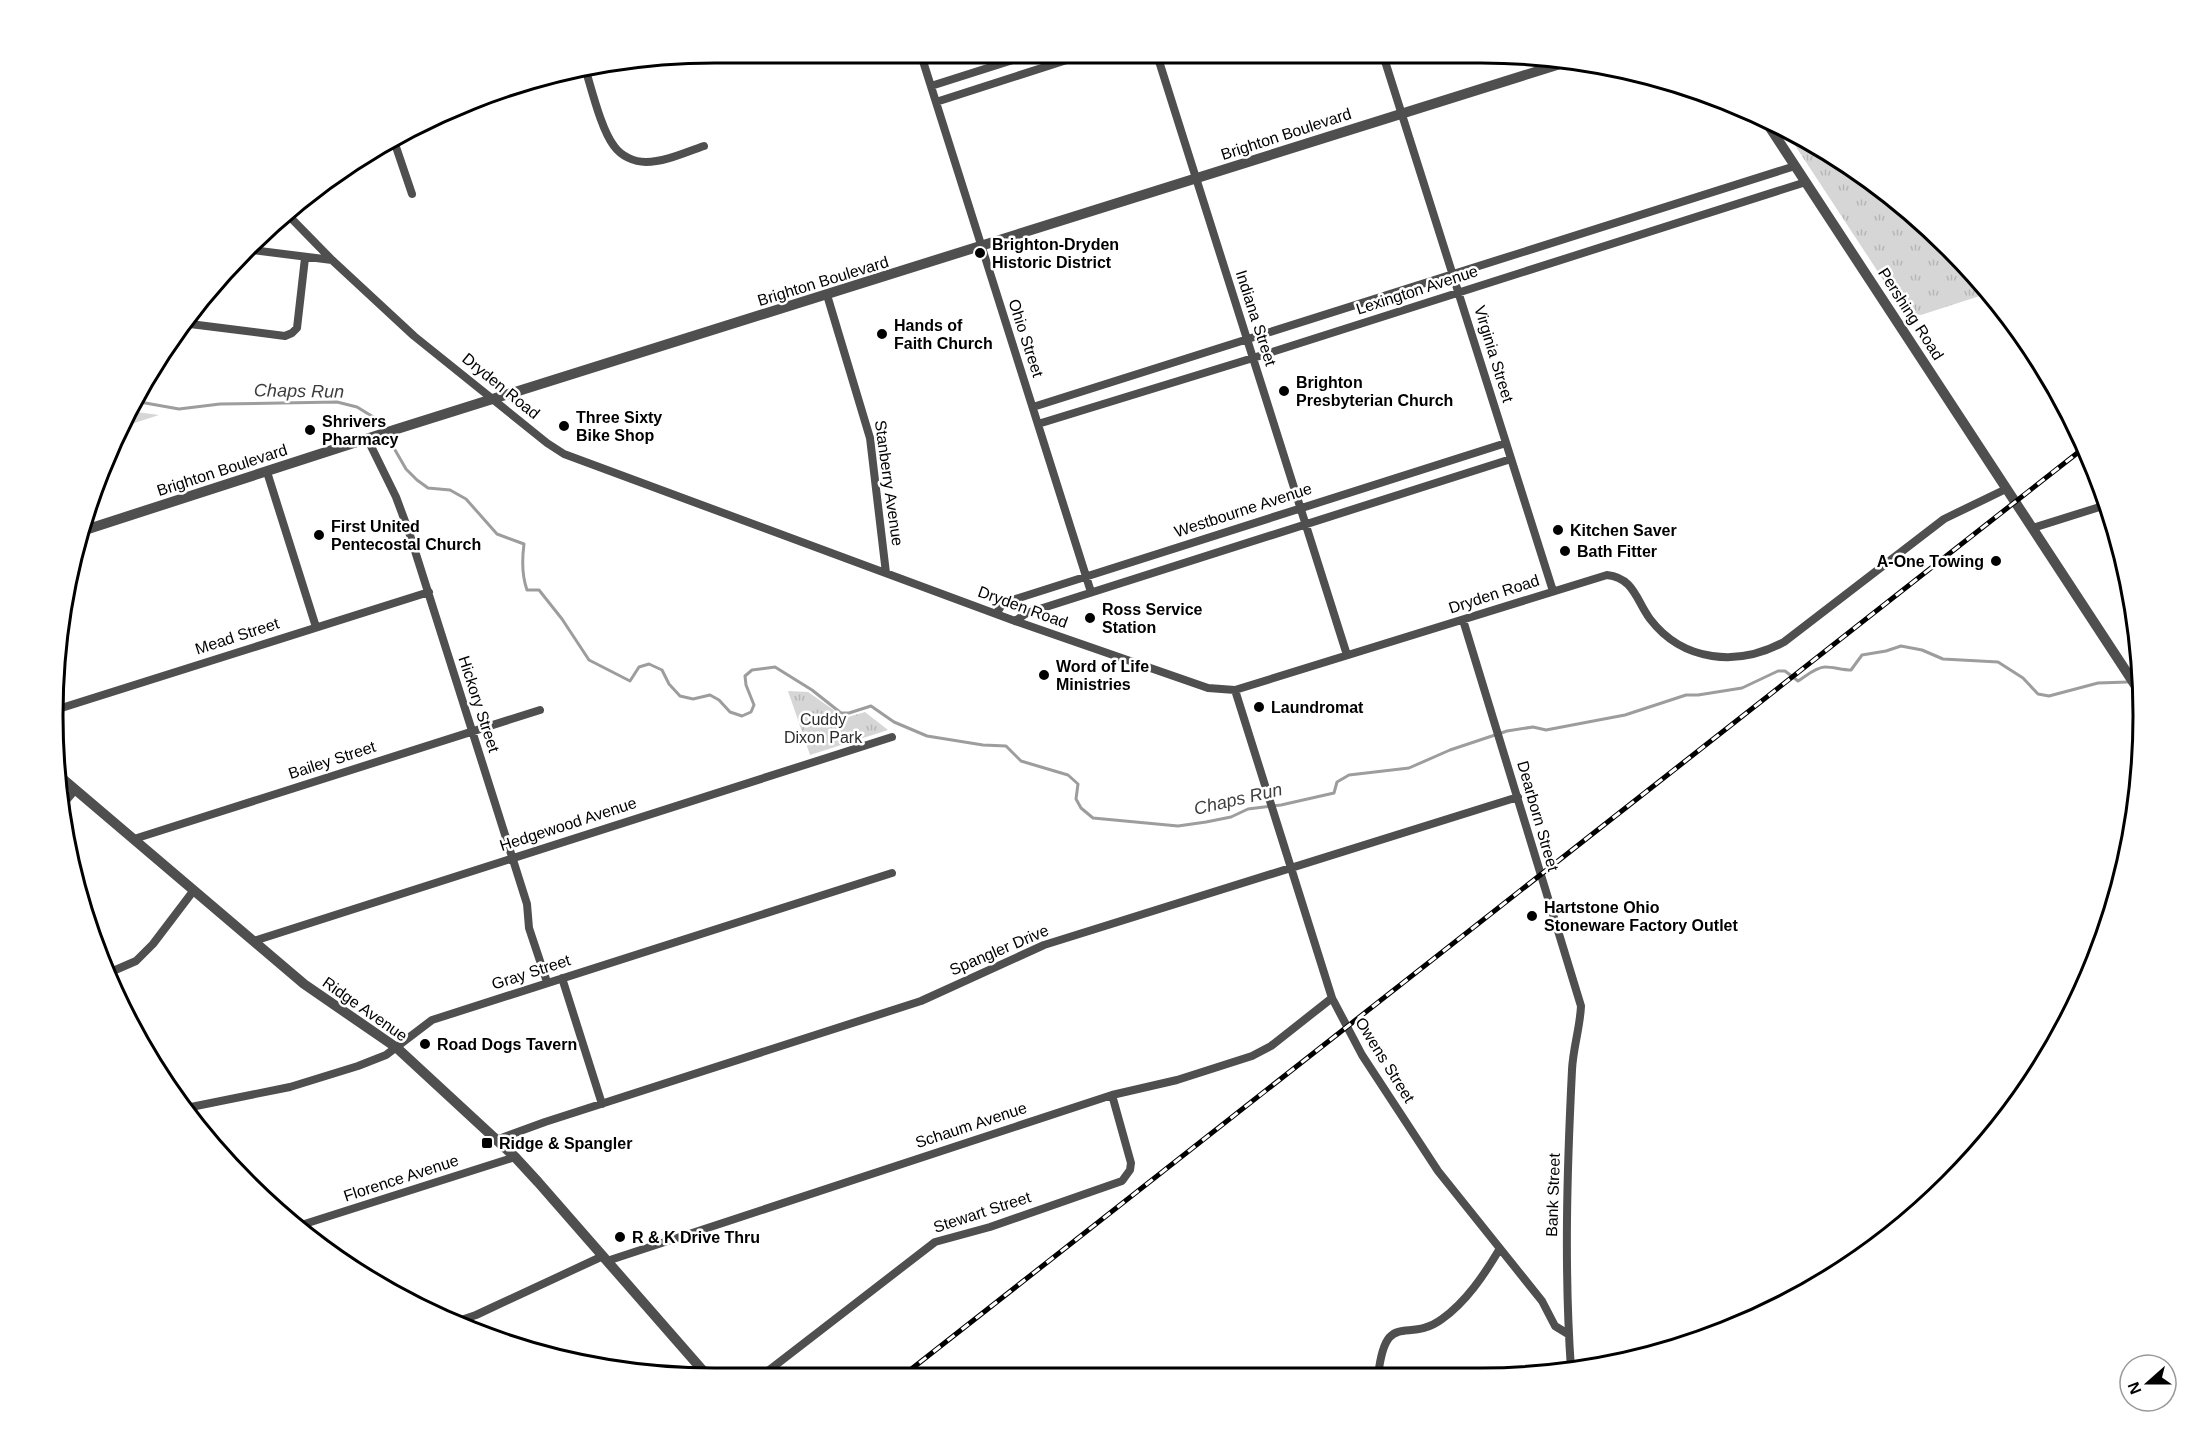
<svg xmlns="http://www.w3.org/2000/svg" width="2196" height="1431" viewBox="0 0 2196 1431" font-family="Arial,sans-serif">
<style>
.park{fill:url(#park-tufts)}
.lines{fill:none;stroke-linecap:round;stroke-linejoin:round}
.stream{stroke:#9d9d9d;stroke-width:3}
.minor{stroke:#4f4f4f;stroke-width:8}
.tertiary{stroke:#4f4f4f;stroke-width:10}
.rail-casing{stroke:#000;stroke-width:5}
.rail{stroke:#fff;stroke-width:3;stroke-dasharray:9;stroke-linecap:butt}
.poi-dot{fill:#000;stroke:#fff;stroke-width:2}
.labels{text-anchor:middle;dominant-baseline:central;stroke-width:5;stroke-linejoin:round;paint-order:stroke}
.street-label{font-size:16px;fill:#000;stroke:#fff}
.poi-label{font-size:16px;font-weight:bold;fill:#000;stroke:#fff;text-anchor:start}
.park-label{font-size:16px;fill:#2d2d2d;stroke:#fff}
.water-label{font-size:18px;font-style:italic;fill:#3e3e3e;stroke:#fff}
.rim{fill:none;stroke:#000;stroke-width:3}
</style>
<defs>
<pattern id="park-tufts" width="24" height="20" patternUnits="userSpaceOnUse" patternTransform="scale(1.5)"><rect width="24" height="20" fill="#d6d6d6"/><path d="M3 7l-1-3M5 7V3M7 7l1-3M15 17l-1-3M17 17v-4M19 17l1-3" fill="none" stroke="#b6b6b6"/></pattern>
</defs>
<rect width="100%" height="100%" fill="#fff"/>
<path class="park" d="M1783,127L1812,142L1917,217L1989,293L1921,315L1905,313Z
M129,411L159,415L122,427Z
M788,691L808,692L845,718L865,712L888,730L810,755Z"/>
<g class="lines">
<path class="stream" d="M134,401L179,409L220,404L337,402L357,407L375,418L383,431
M387,436L406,469L417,480L428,488L450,490L466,499L497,534L524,544C522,559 522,576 527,590H539L562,619L589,660L630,681L639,667L649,664L662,670L669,684L680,696L693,699L710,695L719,700L730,712L742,716L751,712L754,705L746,685L745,676L752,670L775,667L812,690L841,713H849L871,706L894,722L927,736L983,745L1006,746L1021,761L1068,775L1078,784L1076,799L1081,808L1093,818L1178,826L1206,822L1231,817L1248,809L1281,805L1334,793L1337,782L1349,775L1409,768L1450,750L1507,731L1533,727L1546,730L1625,715L1686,695H1698L1742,688L1778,671H1785L1798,681C1806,676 1816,667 1825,667C1834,667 1842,670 1851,670L1862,655L1886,651L1901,646L1922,650L1943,659L1998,662L2023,678L2038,694L2049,696L2098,683L2128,682"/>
<path class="minor" d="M922,58L1091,592
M1158,58L1347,655
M1384,58L1553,591
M585,68C592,90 601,129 614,146C621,156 634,162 646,162C665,162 686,152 704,146
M931,86L1019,58
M936,102L1073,58
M394,141L412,194
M287,214L332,260L414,336L547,443L564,454L1015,621L1208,688L1235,690L1607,575C1634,578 1636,600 1650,619C1683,662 1738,667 1784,642L1944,519L2006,489
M244,249L332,260
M827,295L870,438L886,573
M182,323L285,336L292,333L297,328L305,258
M1033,407L1795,166
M1038,424L1253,358L1806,182
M368,440L396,497L409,532L527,904L529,928L547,982
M267,472L316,627
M2033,528L2106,505
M996,614L1003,603L1506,443
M1463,620L1581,1006C1580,1028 1573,1048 1572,1070C1567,1170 1564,1269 1571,1369
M1015,621L1027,613L1511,459
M1235,690L1332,998L1362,1055L1438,1171L1542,1301L1555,1326L1568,1334
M55,710L429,592
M59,809L75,790
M134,839L540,710
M254,941L892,737
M106,974L136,961L153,944L194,890
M562,978L602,1104
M186,1108L290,1087L358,1066L386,1055L432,1020L892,873
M496,1140L545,1122L921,1001L1044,945L1518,797
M295,1227L515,1157
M607,1261L1112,1095L1177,1080L1252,1056L1271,1046L1332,998
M452,1323L476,1315L603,1256
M764,1374L935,1242L990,1227L1122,1181L1130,1170L1131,1163L1112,1095
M1378,1376C1386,1307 1407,1345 1442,1319C1466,1302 1484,1275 1499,1250"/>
<path class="tertiary" d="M1763,117L2141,694
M82,531L397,429L1573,60
M57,774L304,984L397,1048L515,1157L538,1182L705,1373"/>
<g class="rail-casing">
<path id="rail" d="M905,1374L2085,447"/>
</g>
<use href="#rail" class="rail"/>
</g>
<g class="poi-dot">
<circle cx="980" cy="253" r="6"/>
<circle cx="882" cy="334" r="6"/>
<circle cx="1284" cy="391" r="6"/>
<circle cx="564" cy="426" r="6"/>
<circle cx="310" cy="430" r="6"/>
<circle cx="1558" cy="530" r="6"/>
<circle cx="319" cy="535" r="6"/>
<circle cx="1565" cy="551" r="6"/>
<circle cx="1996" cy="561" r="6"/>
<circle cx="1090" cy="618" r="6"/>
<circle cx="1044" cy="675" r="6"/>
<circle cx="1259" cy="707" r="6"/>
<circle cx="1532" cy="916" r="6"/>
<circle cx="425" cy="1044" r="6"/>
<rect x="481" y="1137" width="12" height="12" rx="3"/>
<circle cx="620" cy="1237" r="6"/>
</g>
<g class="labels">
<g class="street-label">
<text transform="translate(1286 134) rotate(-18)">Brighton Boulevard</text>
<text transform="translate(823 281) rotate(-17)">Brighton Boulevard</text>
<text transform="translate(1417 290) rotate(-18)">Lexington Avenue</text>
<text transform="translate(1911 314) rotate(57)">Pershing Road</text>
<text transform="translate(1256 318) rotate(72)">Indiana Street</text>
<text transform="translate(1026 338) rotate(72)">Ohio Street</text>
<text transform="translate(1494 354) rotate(73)">Virginia Street</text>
<text transform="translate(501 386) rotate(39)">Dryden Road</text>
<text transform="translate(222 470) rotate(-18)">Brighton Boulevard</text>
<text transform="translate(889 483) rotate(82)">Stanberry Avenue</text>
<text transform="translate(1243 510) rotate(-18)">Westbourne Avenue</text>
<text transform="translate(1494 594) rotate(-18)">Dryden Road</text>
<text transform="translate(1023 607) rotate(20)">Dryden Road</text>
<text transform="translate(237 636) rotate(-18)">Mead Street</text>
<text transform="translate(479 704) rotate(72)">Hickory Street</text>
<text transform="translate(332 760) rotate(-18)">Bailey Street</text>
<text transform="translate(1538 816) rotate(74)">Dearborn Street</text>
<text transform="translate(568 824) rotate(-18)">Hedgewood Avenue</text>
<text transform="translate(999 950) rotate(-23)">Spangler Drive</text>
<text transform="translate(531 972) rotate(-18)">Gray Street</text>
<text transform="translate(365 1009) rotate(35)">Ridge Avenue</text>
<text transform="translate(1385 1060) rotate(58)">Owens Street</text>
<text transform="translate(971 1125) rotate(-18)">Schaum Avenue</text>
<text transform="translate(401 1178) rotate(-18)">Florence Avenue</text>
<text transform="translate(1553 1195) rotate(-88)">Bank Street</text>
<text transform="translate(982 1212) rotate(-18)">Stewart Street</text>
</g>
<g class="poi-label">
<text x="992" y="244">Brighton-Dryden<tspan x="992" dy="18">Historic District</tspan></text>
<text x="894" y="325">Hands of<tspan x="894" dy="18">Faith Church</tspan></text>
<text x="1296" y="382">Brighton<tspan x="1296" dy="18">Presbyterian Church</tspan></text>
<text x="576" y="417">Three Sixty<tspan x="576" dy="18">Bike Shop</tspan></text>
<text x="322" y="421">Shrivers<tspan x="322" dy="18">Pharmacy</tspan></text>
<text x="331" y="526">First United<tspan x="331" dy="18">Pentecostal Church</tspan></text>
<text x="1570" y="530">Kitchen Saver</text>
<text x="1577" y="551">Bath Fitter</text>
<text x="1984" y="561" text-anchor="end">A-One Towing</text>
<text x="1102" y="609">Ross Service<tspan x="1102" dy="18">Station</tspan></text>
<text x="1056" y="666">Word of Life<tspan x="1056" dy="18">Ministries</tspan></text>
<text x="1271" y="707">Laundromat</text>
<text x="1544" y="907">Hartstone Ohio<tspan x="1544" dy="18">Stoneware Factory Outlet</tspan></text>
<text x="437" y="1044">Road Dogs Tavern</text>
<text x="499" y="1143">Ridge &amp; Spangler</text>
<text x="632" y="1237">R &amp; K Drive Thru</text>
</g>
<g class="park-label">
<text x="823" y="719">Cuddy<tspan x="823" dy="18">Dixon Park</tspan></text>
</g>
<g class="water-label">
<text transform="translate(299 391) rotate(1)">Chaps Run</text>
<text transform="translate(1238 799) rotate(-13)">Chaps Run</text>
</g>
</g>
<path d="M0 0H2196V1431H0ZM715 63H1481A652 652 0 0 1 2133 715V716A652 652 0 0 1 1481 1368H715A652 652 0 0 1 63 716V715A652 652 0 0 1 715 63Z" fill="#fff" fill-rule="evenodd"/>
<path class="rim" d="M715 63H1481A652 652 0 0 1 2133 715V716A652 652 0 0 1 1481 1368H715A652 652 0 0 1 63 716V715A652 652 0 0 1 715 63Z"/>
<g transform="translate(2148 1383) rotate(249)"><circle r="28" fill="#ffffff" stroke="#999999" stroke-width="1.5"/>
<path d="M0-4.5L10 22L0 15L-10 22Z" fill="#000000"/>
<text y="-9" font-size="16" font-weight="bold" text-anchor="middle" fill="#000000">N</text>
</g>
</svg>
